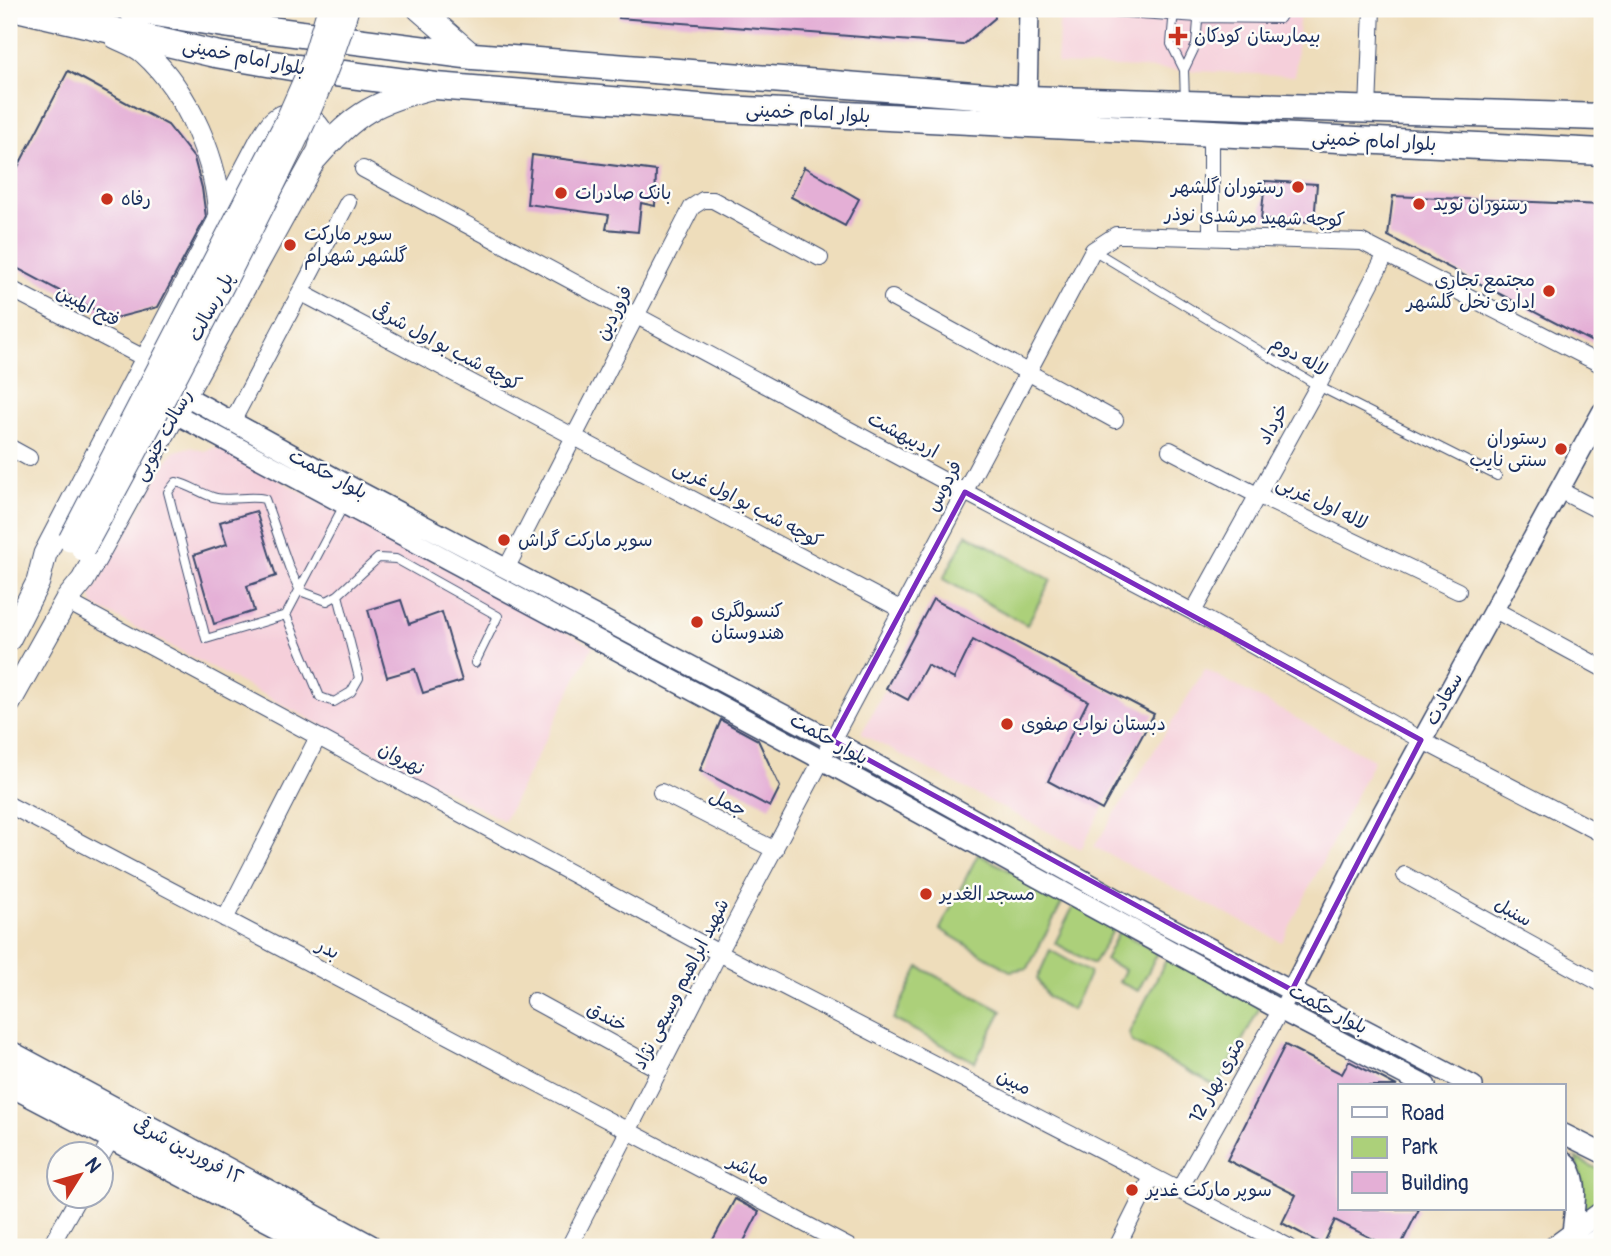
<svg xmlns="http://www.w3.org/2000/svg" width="1611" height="1256" viewBox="0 0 1611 1256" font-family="Pangolin,'Playpen Sans Arabic',sans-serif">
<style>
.built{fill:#f5cfda}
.green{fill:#acd07a;stroke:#64806c;stroke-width:2}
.building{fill:#e4afd6}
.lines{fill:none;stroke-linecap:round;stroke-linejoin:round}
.service-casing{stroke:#3b496c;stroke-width:10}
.minor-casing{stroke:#3b496c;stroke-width:18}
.tertiary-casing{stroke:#3b496c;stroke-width:22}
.secondary-casing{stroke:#3b496c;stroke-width:25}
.primary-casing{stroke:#3b496c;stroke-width:29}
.service{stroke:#fff;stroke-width:8}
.minor{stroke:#fff;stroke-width:16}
.tertiary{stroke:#fff;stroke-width:19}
.secondary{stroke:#fff;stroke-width:23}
.primary{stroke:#fff;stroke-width:26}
.secondary-bridge-casing{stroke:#3b496c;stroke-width:25;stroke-linecap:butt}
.secondary-bridge{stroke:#fff;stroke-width:23}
.marked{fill:none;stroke:#7b2cbf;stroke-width:5;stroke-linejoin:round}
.poi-dot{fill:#c8321e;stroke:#fdfcf7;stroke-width:2.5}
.labels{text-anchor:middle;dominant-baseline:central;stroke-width:5;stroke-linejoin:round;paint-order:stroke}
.poi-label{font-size:19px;fill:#1b2f5e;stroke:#fdfcf7;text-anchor:start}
.street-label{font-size:19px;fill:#1b2f5e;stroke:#fdfcf7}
</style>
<rect width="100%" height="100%" fill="#fdfcf7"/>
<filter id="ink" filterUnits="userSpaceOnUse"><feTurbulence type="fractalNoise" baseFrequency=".0143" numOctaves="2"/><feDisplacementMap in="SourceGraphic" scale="14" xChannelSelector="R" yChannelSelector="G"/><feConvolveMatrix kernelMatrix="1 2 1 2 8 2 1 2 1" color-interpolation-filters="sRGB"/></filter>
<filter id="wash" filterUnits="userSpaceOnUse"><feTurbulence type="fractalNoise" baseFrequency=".00686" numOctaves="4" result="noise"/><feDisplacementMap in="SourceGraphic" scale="28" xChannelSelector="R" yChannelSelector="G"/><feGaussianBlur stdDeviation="1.57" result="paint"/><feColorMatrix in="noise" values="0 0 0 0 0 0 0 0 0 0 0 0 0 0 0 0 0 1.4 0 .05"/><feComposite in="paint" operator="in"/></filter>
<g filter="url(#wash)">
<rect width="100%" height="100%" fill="#edb"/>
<path class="built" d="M1060,9H1300L1295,76L1057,64Z
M190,447L204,451L217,447L593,646L504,821L93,605L91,596L168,458L175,451Z
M933,599L1154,714L1081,849L861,734Z
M1205,669L1374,760L1282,942L1094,847Z"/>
<path class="green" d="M967,534L1051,580L1027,625L943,579Z
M978,854L1064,899L1028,968L1010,971L940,929Z
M1074,905L1114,929L1093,964L1055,943Z
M1119,931L1158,953L1138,991L1119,982L1125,970L1105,960Z
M1050,950L1090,973L1072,1010L1048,997L1037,979Z
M1168,956L1261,1005L1218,1087L1132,1042L1129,1033Z
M919,967L1002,1011L975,1062L893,1019Z
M1576,1158L1602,1171V1201L1585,1213L1583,1187Z"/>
<g id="blocks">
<path class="building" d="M620,9H994L995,18L963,45L619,18Z
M68,71L168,125L194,158L202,188L206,217L158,307L112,319L9,264V184Z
M532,155L656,171L655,206L641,203L638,232L606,229L609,215L527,204Z
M804,167L859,199L845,226L791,197Z
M1265,181L1317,184L1314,222L1261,220Z
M1393,196L1602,205V347L1388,236Z
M256,511L276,576L247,586L254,611L214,624L194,555L227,544L220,522Z
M933,599L1154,714L1102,810L1048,781L1088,701L973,640L954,679L927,665L908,700L886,688Z
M401,600L409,624L442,612L462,681L423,693L415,669L387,677L368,610Z
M721,720L758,740L780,787L770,807L700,770Z
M1285,1045L1342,1074L1349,1061L1397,1086H1340V1209H1419L1400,1247H1389L1335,1220L1323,1245L1282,1223L1296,1195L1227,1160Z
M735,1199L759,1212L741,1247H709Z"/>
</g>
</g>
<g filter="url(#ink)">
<use href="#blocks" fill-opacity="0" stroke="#3b496c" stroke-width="2"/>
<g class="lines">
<g class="service-casing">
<path id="service" d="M1095,9L1097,11L1198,18L1280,19L1286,9
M1174,9L1171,44L1184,70L1185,101
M1184,70L1196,45L1199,9
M1093,250L1318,386L1497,476
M344,505L286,615L206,639L168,492L176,482C190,485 200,493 213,497C230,502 248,495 265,499L289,567L300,591L327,601L338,595L378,558L396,559L498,616L475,663
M286,615L320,697L334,702L351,692L359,678L338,595"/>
</g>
<g class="minor-casing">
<path id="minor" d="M1368,110L1372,9
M363,169L965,492L1193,612L1421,740L1602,834
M1211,237V133
M9,288L148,360
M300,292L902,610
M892,298L1115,420
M232,422L348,202
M9,447L29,458
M1170,450L1257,495L1458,591
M1559,490L1602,512
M507,567L692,207L703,200H713L820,258
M66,601L719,953L1289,1247
M1493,609L1602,668
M1193,612L1318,386L1386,254
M661,792L775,850
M9,805L849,1247
M1405,875L1602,984
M225,919L318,737
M534,1001L660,1070
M102,1155L112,1137
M1179,1190L1292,990
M50,1247L79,1196
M569,1247L719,953L1093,250L1116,235H1125L1362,242L1602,365
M1117,1247L1152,1177"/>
</g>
<g class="tertiary-casing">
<path id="tertiary" d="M1027,99L1029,9
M184,395L353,488L832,740L1139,911L1473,1086
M174,413L822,760L1280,1010L1426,1086
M1292,990L1361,852L1602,412
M1564,1134L1602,1153
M1564,1161C1582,1177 1574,1211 1572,1233
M1553,1247L1602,1211
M1585,1247L1602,1235"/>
</g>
<g class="secondary-casing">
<path id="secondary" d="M419,9L473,56
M116,37C126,42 138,46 145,53C188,92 218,162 220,219
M316,158C357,111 374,103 434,87
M9,639L38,582L45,554L261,141C265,135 269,127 274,122C288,108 323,117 322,140C322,141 319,150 319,151L83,580L66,601L9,703"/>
</g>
<g class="primary-casing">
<path id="primary" d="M21,9L215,54L297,68L436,86L724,109L1602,152
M131,9L224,24L473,56L1027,99L1602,117
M9,1054L368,1247
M9,1082L323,1247"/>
</g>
<use href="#service" class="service"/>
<use href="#minor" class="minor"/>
<use href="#tertiary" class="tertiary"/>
<use href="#secondary" class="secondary"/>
<use href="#primary" class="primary"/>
<g class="secondary-bridge-casing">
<path id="secondary-bridge" d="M70,540L286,123L313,62L329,9
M83,549C142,441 199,333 254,223C289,153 326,84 347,9"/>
</g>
<use href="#secondary-bridge" class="secondary-bridge"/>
</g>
</g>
<path class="marked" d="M965,492L1421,740L1292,990L832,740Z"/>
<g class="poi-dot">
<path d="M1174.5 25.5h7v7h7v7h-7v7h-7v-7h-7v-7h7z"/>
<circle cx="1298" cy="187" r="7"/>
<circle cx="561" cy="193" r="7"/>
<circle cx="107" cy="199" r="7"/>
<circle cx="1419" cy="204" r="7"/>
<circle cx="290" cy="245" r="7"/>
<circle cx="1549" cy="291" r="7"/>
<circle cx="1561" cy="449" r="7"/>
<circle cx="504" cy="540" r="7"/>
<circle cx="697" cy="622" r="7"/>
<circle cx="1007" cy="724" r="7"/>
<circle cx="926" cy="894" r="7"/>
<circle cx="1132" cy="1190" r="7"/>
</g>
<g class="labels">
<g class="poi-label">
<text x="1194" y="36">بیمارستان کودکان</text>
<text x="1284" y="187" text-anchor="end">رستوران گلشهر</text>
<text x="575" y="193">بانک صادرات</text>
<text x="121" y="199">رفاه</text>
<text x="1433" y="204">رستوران نوید</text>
<text x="304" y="234">سوپر مارکت<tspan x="304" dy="22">گلشهر شهرام</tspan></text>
<text x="1535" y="280" text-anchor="end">مجتمع تجاری<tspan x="1535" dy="22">اداری نخل گلشهر</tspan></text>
<text x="1547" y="438" text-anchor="end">رستوران<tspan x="1547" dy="22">سنتی نایب</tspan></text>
<text x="518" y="540">سوپر مارکت گراش</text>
<text x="711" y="611">کنسولگری<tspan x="711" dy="22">هندوستان</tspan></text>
<text x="1021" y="724">دبستان نواب صفوی</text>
<text x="940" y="894">مسجد الغدیر</text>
<text x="1146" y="1190">سوپر مارکت غدیر</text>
</g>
<g class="street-label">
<text transform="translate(244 57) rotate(11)">بلوار امام خمینی</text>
<text transform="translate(808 113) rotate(3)">بلوار امام خمینی</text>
<text transform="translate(1374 141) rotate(3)">بلوار امام خمینی</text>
<text transform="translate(1255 217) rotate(2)">کوچه شهید مرشدی نوذر</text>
<text transform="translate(88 306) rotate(27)">فتح المبین</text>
<text transform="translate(211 307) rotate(-62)">پل رسالت</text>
<text transform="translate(614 313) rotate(-63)">فروردین</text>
<text transform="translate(447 347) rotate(28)">کوچه شب بو اول شرقی</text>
<text transform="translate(1299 356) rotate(30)">لاله دوم</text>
<text transform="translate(1273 424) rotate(-61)">خرداد</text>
<text transform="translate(163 435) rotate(-61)">رسالت جنوبی</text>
<text transform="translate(903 435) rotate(28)">اردیبهشت</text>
<text transform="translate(328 474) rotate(28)">بلوار حکمت</text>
<text transform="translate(944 486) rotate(-62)">فردوس</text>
<text transform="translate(1322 503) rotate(26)">لاله اول غربی</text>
<text transform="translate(748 504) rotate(28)">کوچه شب بو اول غربی</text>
<text transform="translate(1444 699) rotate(-61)">سعادت</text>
<text transform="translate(829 739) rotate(29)">بلوار حکمت</text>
<text transform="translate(402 759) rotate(28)">نهروان</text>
<text transform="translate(728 803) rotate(27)">جمل</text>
<text transform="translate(1513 912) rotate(29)">سنبل</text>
<text transform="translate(328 949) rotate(28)">بدر</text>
<text transform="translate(681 984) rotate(-63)">شهید ابراهیم وسیعی نژاد</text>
<text transform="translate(1328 1009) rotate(28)">بلوار حکمت</text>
<text transform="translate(607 1017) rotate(29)">خندق</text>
<text transform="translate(1217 1080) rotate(-61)">12 متری بهار</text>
<text transform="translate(1014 1082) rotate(27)">مبین</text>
<text transform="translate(189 1151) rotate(28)">١٢ فروردین شرقی</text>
<text transform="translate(749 1170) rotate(28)">مباشر</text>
</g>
</g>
<rect width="1611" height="1256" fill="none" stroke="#fdfcf7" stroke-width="35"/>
<rect x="1338" y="1084" width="228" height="126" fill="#fdfcf7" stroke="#a3aaba" stroke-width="2"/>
<rect x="1352" y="1107" width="35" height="10" fill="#ffffff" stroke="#a3aaba" stroke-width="2"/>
<text x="1401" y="1120" font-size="21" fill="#1b2f5e">Road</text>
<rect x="1352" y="1137" width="35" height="21" fill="#acd07a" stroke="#a3aaba" stroke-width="2"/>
<text x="1401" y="1154" font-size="21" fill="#1b2f5e">Park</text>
<rect x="1352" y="1172" width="35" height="21" fill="#e4afd6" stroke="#a3aaba" stroke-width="2"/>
<text x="1401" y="1190" font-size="21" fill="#1b2f5e">Building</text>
<g transform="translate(80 1175) rotate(53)"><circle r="33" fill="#fdfcf7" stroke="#a3aaba" stroke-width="2"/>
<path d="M0-5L12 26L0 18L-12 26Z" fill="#c8321e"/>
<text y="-10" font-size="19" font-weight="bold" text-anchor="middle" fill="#1b2f5e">N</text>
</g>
</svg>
